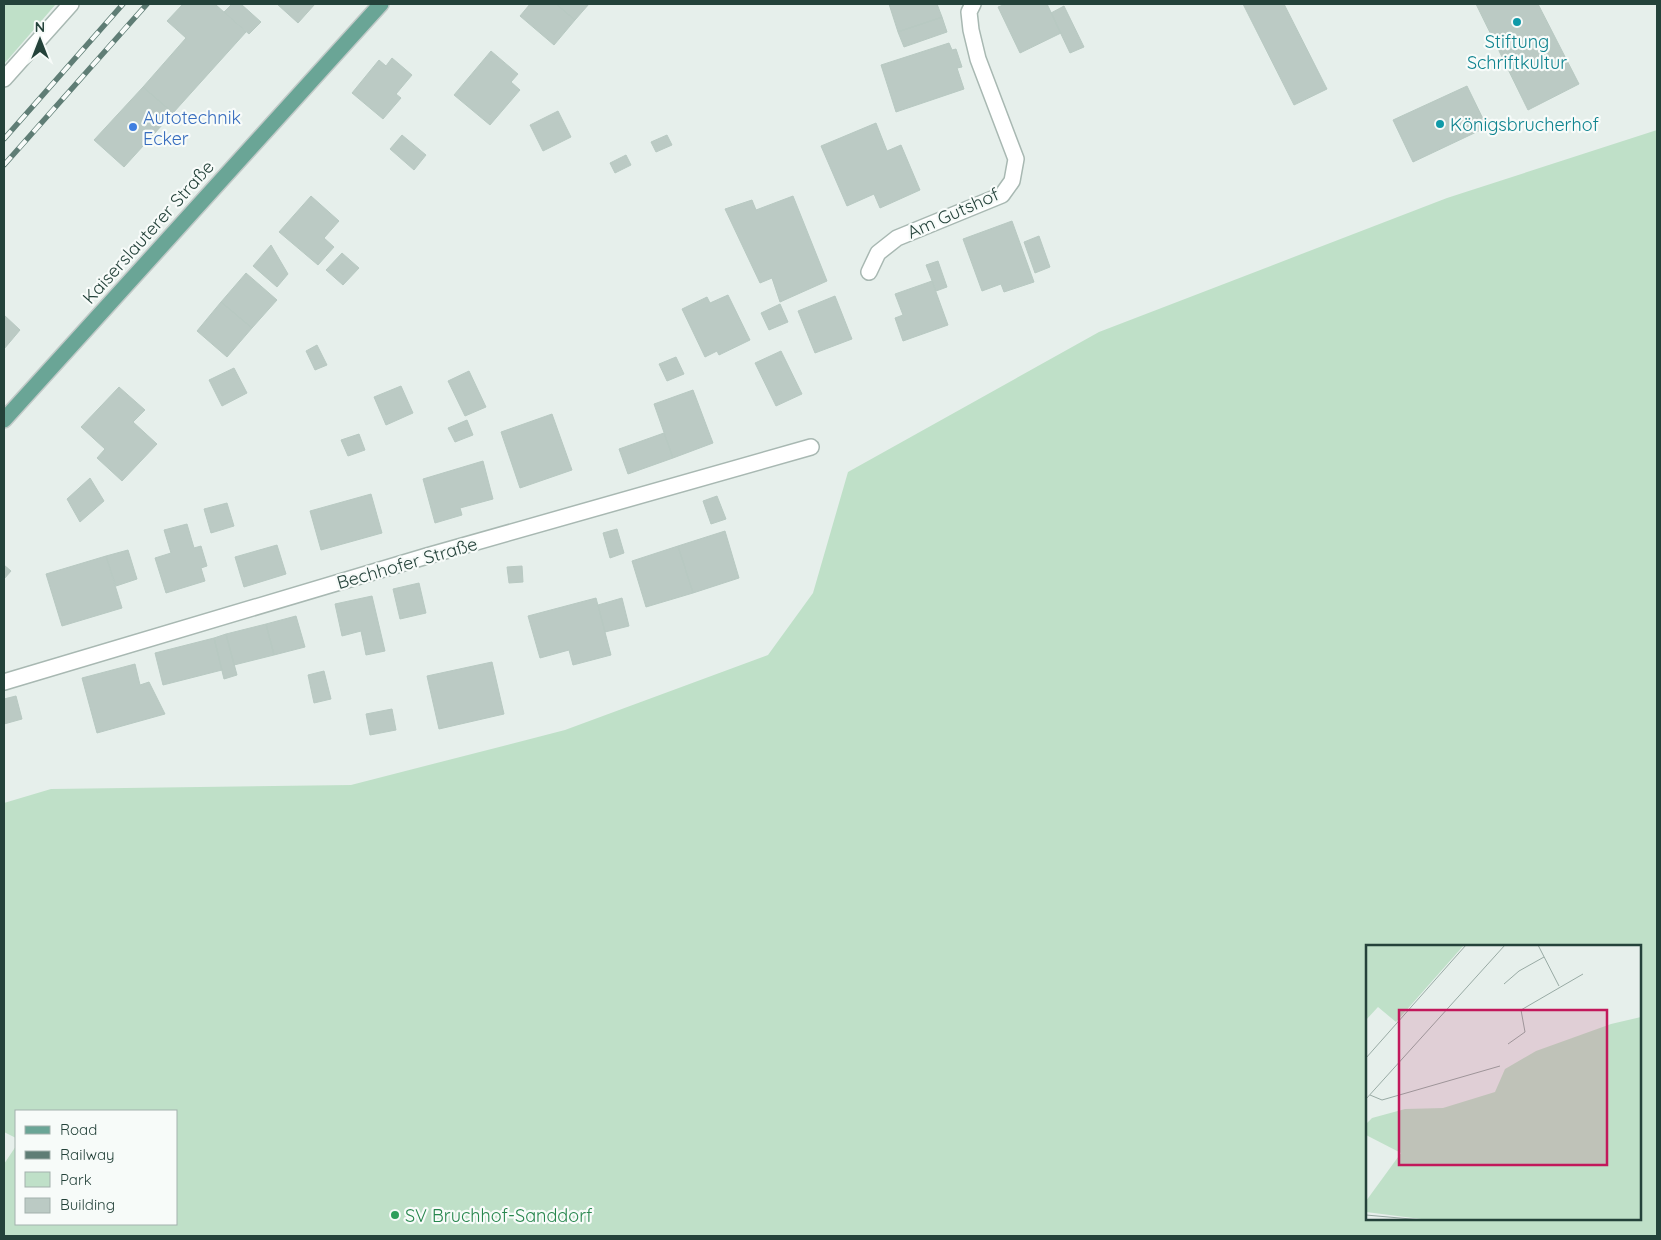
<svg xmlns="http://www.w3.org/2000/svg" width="1661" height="1240" viewBox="0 0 1661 1240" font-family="Quicksand,sans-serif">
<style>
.green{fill:#bfe0c8;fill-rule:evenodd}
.building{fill:#bbcac4;stroke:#b8c9c2}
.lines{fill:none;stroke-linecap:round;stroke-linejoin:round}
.minor-casing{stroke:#a8b8b2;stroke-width:18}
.major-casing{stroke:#c2cac8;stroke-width:18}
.minor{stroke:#fff;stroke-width:15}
.major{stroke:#6aa596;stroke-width:15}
.rail-casing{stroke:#5f7d75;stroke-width:5.5}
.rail{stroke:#f7fbf9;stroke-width:4;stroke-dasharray:11;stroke-linecap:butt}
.culture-dot{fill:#0f9aa8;stroke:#f7fbf9;stroke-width:2}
.shop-dot{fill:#3f7fe0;stroke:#f7fbf9;stroke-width:2}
.leisure-dot{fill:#2e9e5b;stroke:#f7fbf9;stroke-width:2}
.labels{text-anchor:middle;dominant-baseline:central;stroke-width:4.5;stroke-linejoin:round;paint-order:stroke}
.culture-label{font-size:18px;fill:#0d838f;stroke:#f7fbf9}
.shop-label{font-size:18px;fill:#366cbe;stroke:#f7fbf9;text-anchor:start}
.street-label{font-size:18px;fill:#24423a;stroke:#f7fbf9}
.leisure-label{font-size:18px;fill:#27864d;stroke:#f7fbf9;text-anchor:start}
.inset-road{fill:none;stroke:#98aaa4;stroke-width:1}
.view{fill:#c2185b;fill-opacity:0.15;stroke:#c2185b;stroke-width:2.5}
.inset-edge{fill:none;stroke:#24423a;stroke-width:2.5}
</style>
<rect width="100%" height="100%" fill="#e6efeb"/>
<path class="green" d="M4,4H56L4,64Z
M1657,130V1236H4V1164L16,1146V1224H176V1111H16V1138L4,1132V803L51,789L351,785L565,730L768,655L813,593L848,472L1099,332L1447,198ZM1367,946H1640V1219H1367Z"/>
<path class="building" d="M183,4H215L246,32L173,113L143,87L186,38L167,21Z
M232,4H241L261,22L249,34L224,12Z
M277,4H315L298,23Z
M530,4H556L575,20L554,45L520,16Z
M556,4H589L575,20Z
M889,4H937L942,17L898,32Z
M1006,4H1047L1061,33L1020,53L998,7Z
M1243,4H1284L1327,89L1294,105Z
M1476,4H1538L1579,84L1528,110Z
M1064,6L1084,47L1070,53L1051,13Z
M942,17L947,32L904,47L898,32Z
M949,43L952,50L956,49L962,67L957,68L964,89L896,112L881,65Z
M491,51L518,74L511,82L520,90L490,125L454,95Z
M392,58L412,75L396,94L401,98L383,119L352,93L379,60L386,66Z
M1467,86L1487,127L1413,162L1393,120Z
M143,87L173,113L124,167L94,140Z
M558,111L571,137L543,151L530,125Z
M876,123L887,151L901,145L920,190L880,208L874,194L847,206L821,146Z
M402,135L426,155L414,170L390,149Z
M667,135L672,145L656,152L651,142Z
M626,155L631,165L615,173L610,163Z
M311,196L339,221L324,238L334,247L318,265L279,232Z
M793,196L827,281L780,302L772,278L760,283L725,209L752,200L756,210Z
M1012,221L1034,282L1004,292L1001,284L982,291L963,239Z
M1039,236L1050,267L1035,273L1024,242Z
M271,245L288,274L277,287L253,266Z
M342,253L359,268L343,285L326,270Z
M938,261L947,287L936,291L926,265Z
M246,273L277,300L252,328L221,302Z
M932,281L948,325L903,341L895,318L903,315L895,294Z
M728,295L750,340L719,355L717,351L705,357L682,309L707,297L710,303Z
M835,296L852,339L815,353L798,311Z
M221,302L252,328L227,357L197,331Z
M780,304L788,322L769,330L761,313Z
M4,315L20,330L4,349Z
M317,345L327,365L315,370L306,351Z
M781,351L802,394L776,406L755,363Z
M676,357L684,374L667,381L659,364Z
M234,368L247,393L222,406L209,380Z
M469,371L486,407L465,416L448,381Z
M401,386L413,413L386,425L374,397Z
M119,387L145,410L133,422L157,444L122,481L97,458L105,449L81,427Z
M693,390L713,443L673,458L654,404Z
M552,414L572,470L520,488L501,432Z
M467,420L473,435L455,442L448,428Z
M664,433L673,458L628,474L619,449Z
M359,434L365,450L348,456L341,440Z
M483,461L493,499L460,508L462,515L435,523L423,479Z
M90,478L104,501L80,522L67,499Z
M371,494L382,533L321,550L310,511Z
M717,496L726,519L711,524L703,501Z
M227,503L234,526L211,533L204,509Z
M187,524L194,548L201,546L207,566L201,568L205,581L166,593L155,558L171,553L164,530Z
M617,529L624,553L610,558L603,533Z
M725,531L739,578L693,593L678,546Z
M277,545L286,574L244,587L235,557Z
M678,546L693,593L646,607L632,561Z
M128,550L137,579L116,586L106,556Z
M106,556L122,608L62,626L46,574Z
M4,565L11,571L4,579Z
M522,566L523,582L509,583L507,567Z
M419,583L426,613L400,619L393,589Z
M372,596L385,651L366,655L361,631L342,636L335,604Z
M596,598L611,655L573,665L569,650L540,658L528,616Z
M622,598L629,626L605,632L598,605Z
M296,616L305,647L274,655L266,624Z
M266,624L274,655L234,665L226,634Z
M226,634L237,675L224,679L214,638Z
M214,638L222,670L163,685L155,653Z
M492,662L504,714L439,729L427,676Z
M135,664L140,685L149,682L165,714L97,733L82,678Z
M324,671L331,699L314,703L308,675Z
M16,696L22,719L4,724V699Z
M392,709L396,730L370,735L366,714Z"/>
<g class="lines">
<g class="minor-casing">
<path id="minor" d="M4,79L71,4
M869,272L878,253L897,238L1002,195L1012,181L1016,159L978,59L971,30L969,12L973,4
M4,682L427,556L811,447"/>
</g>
<g class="major-casing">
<path id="major" d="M4,420L381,4"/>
</g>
<use href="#minor" class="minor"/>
<use href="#major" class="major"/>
<g class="rail-casing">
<path id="rail" d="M4,139L123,4
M4,165L147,4"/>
</g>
<use href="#rail" class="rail"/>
</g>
<g class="culture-dot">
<circle cx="1517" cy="22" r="5"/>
<circle cx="1440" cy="124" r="5"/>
</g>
<circle class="shop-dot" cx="133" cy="127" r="5"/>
<circle class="leisure-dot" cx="395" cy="1215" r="5"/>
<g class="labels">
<g class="culture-label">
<text x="1517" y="41">Stiftung<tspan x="1517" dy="21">Schriftkultur</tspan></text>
<text x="1450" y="124" text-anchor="start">Königsbrucherhof</text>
</g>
<g class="shop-label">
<text x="143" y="117">Autotechnik<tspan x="143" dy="21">Ecker</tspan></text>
</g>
<g class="street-label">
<text transform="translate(953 213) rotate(-24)">Am Gutshof</text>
<text transform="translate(148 232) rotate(-48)">Kaiserslauterer Straße</text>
<text transform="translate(407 563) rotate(-16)">Bechhofer Straße</text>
</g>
<g class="leisure-label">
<text x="405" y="1215">SV Bruchhof-Sanddorf</text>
</g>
</g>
<g transform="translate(1366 945)">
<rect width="275" height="275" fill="#e6efeb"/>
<path d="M0,0H98L30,77L12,62L0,75ZM275,72V275H63L0,267V256L35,208L0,190V179L6,173L39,164L77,163L129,147L139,124L170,106L245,79Z" fill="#bfe0c8"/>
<path class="inset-road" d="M172,0L193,41M138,39L153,26L178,12M142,99L159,87L155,65L217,29M0,113L100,0M4,150L16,155L134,121M0,154L139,0M0,270L56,275"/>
<path class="view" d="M33,65H241V220H33Z"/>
<rect width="275" height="275" class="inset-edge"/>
</g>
<rect width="1661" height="1240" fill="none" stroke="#24423a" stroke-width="10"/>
<rect x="15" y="1110" width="162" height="115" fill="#f7fbf9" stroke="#a3b1ad"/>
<rect x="25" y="1126" width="25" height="8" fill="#6aa596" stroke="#a3b1ad"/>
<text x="60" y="1135" font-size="15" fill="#24423a">Road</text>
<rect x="25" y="1151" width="25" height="8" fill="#5f7d75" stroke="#a3b1ad"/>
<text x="60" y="1160" font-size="15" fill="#24423a">Railway</text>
<rect x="25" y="1172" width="25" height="15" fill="#bfe0c8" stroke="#a3b1ad"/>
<text x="60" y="1185" font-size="15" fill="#24423a">Park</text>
<rect x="25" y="1198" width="25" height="15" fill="#bbcac4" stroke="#a3b1ad"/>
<text x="60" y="1210" font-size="15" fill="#24423a">Building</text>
<g transform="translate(40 40)" stroke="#f7fbf9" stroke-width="4" paint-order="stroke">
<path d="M0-4L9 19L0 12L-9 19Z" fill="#24423a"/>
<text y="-8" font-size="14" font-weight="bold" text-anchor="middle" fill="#24423a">N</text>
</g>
</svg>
